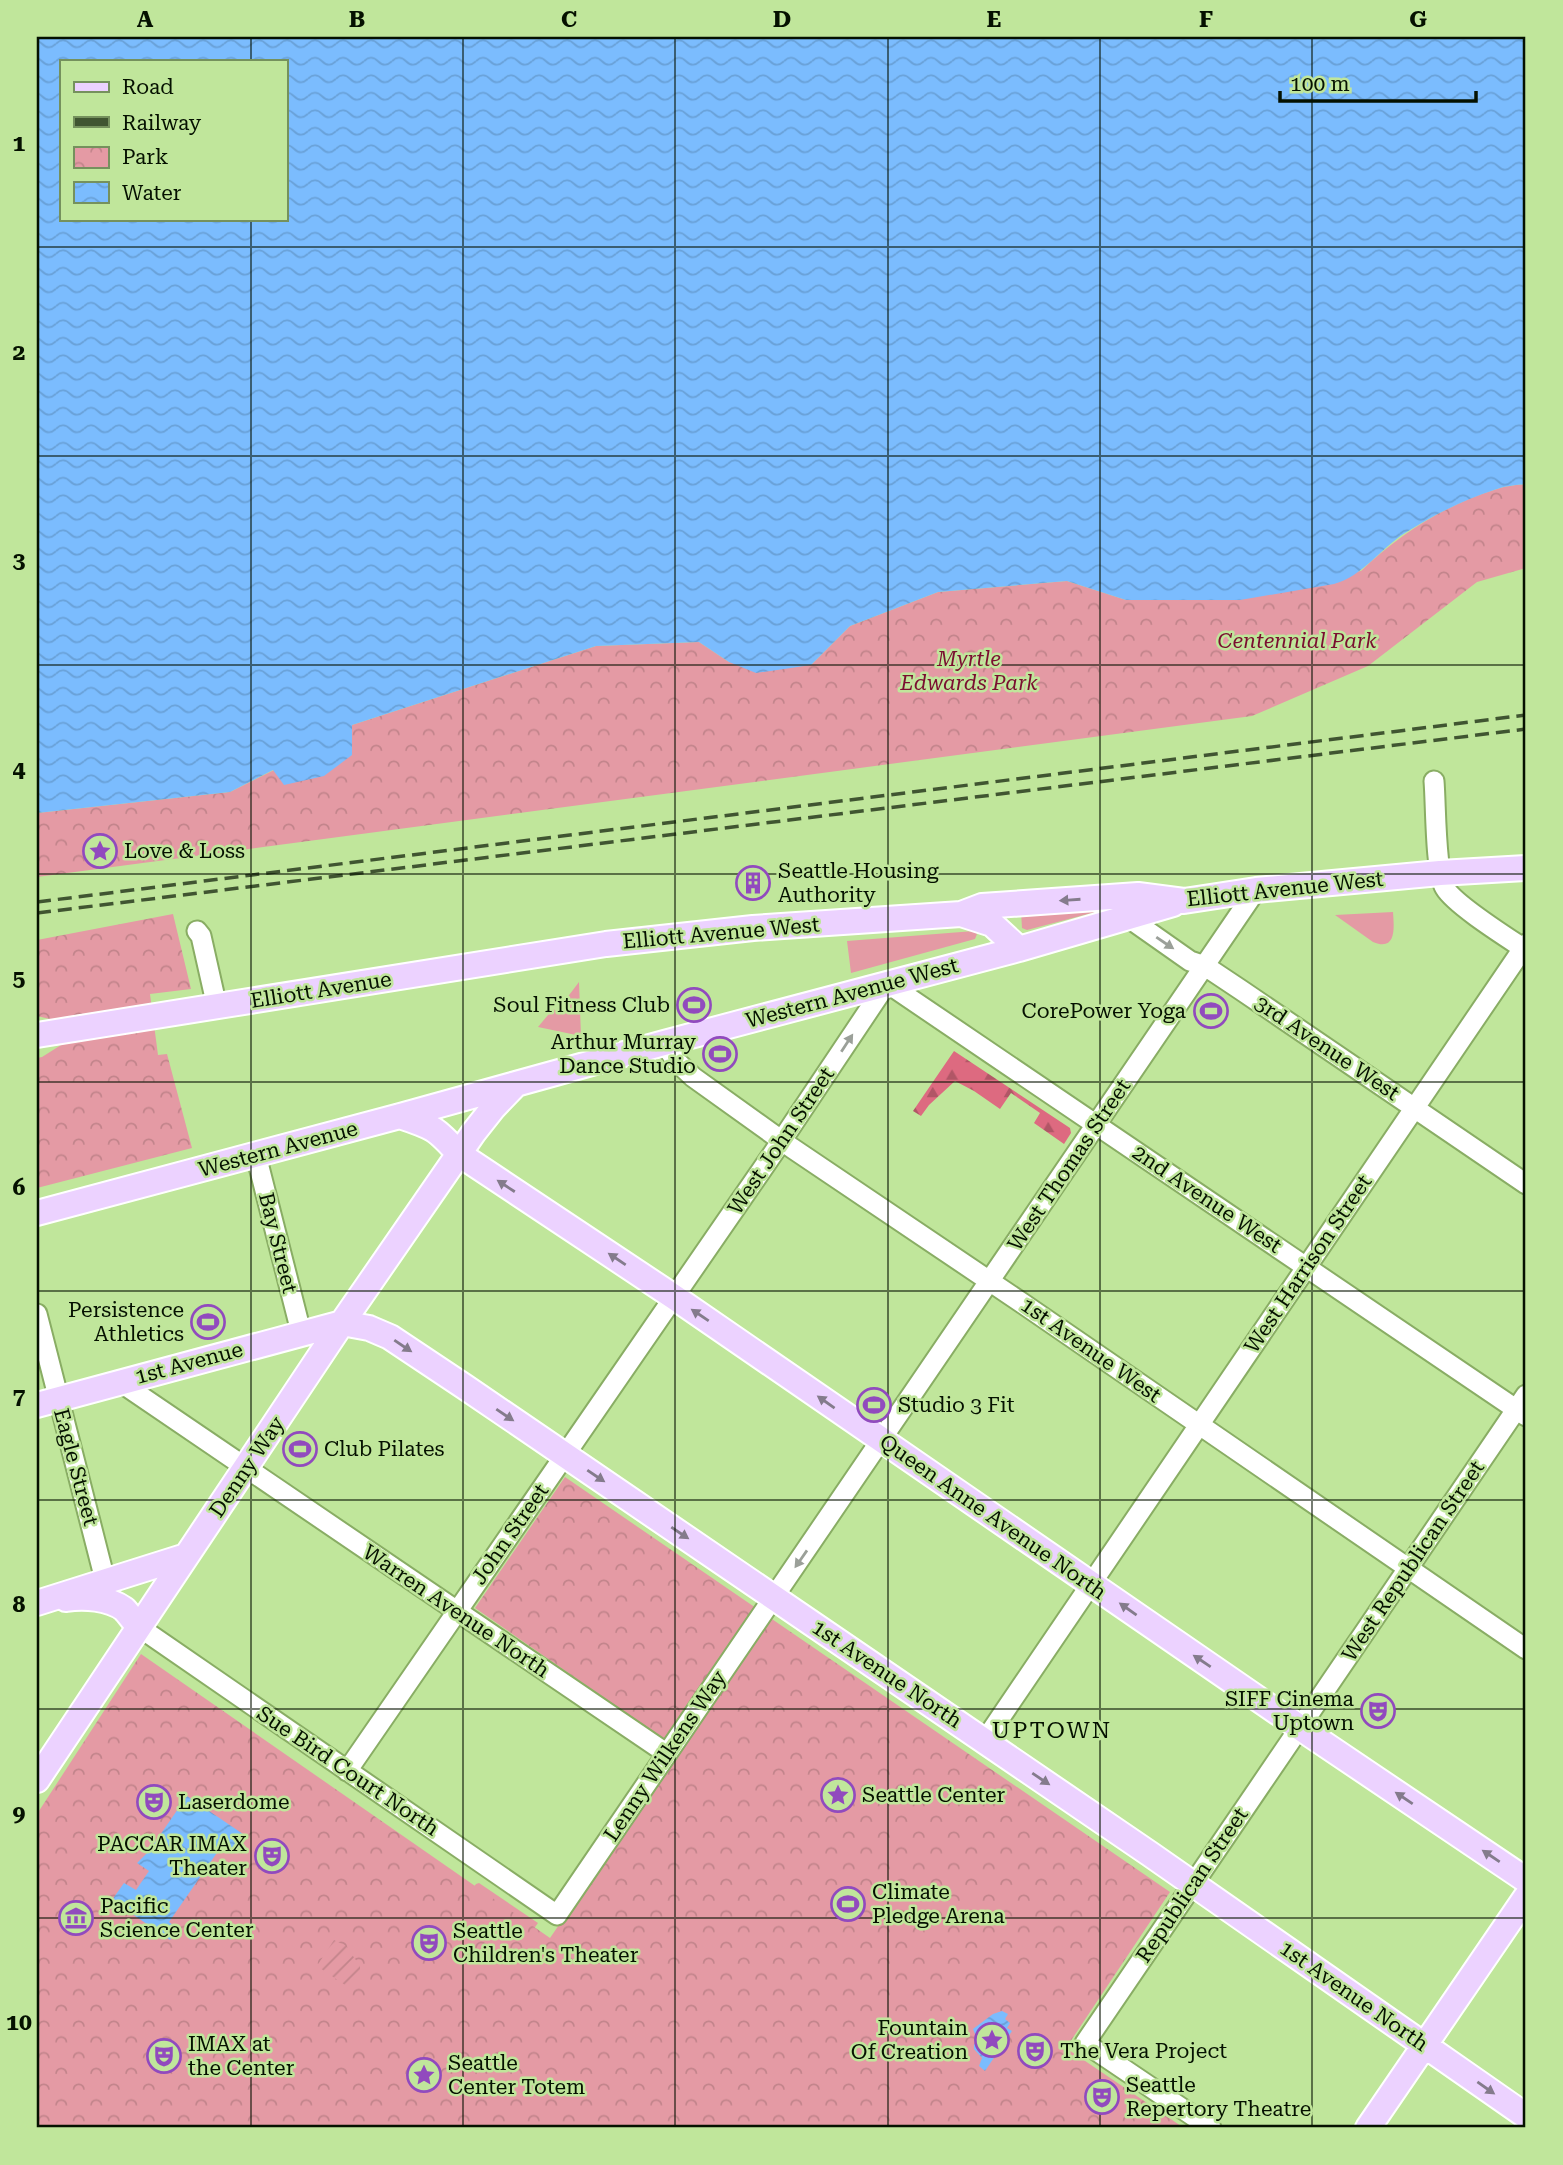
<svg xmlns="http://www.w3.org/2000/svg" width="1563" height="2165" viewBox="0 0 1563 2165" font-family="'Roboto Serif',serif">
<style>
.grass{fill:#e49aa4}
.forest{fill:url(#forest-firs)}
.park{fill:url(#park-crowns)}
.garden{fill:url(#garden-furrows)}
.water{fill:url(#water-waves);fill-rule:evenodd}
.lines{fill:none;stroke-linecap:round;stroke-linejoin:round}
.minor-casing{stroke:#89ad64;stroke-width:23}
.major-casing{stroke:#fff;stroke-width:28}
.minor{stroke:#fff;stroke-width:19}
.major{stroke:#ecd2ff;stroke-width:24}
.rail{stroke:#405531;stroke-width:3.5;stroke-dasharray:14 7;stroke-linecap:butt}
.oneway{fill:#847b8c}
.oneway2{fill:#9ba099}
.grid{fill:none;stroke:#051100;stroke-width:2;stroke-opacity:0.55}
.labels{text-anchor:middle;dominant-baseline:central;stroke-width:5;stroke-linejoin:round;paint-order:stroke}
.park-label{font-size:21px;font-style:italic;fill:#7a0e30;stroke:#c0e69b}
.poi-label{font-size:21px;fill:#051100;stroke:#c0e69b;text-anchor:start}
.street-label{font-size:21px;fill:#051100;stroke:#c0e69b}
.neighbourhood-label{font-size:23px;letter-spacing:2px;fill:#051100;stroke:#c0e69b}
.neatline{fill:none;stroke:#051100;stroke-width:2.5}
.grid-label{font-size:23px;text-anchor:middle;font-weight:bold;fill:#051100}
</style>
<defs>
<pattern id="forest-firs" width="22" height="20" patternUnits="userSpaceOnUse" patternTransform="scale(1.75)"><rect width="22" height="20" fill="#dd6a80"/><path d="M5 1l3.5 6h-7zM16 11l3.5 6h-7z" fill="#b15666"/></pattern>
<pattern id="park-crowns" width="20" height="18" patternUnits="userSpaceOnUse" patternTransform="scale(1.75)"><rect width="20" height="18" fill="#e49aa4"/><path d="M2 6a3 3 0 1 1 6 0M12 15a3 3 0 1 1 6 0" fill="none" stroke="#c2848b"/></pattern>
<pattern id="garden-furrows" width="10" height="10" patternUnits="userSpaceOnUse" patternTransform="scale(1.75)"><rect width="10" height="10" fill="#e49aa4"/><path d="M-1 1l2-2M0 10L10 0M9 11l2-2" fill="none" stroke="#c2848b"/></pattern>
<pattern id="water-waves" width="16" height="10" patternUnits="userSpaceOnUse" patternTransform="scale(1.75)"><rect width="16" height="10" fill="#7bbcfe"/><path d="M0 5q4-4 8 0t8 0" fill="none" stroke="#69a1d8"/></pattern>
</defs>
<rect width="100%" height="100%" fill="#c0e69b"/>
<path class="grass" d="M1103,907V910L1027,930L1022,928L1021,911Z
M1393,912C1394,927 1397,952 1373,942L1335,915Z
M974,931L977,934L975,939L851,973L847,941Z
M579,982L581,1036L538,1027L553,1009L557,1011Z
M479,1883L538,1923L530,1934L469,1893L476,1884Z"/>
<path class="forest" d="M954,1051L1070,1128L1071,1133L1064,1144L1034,1123L1040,1113L1011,1093L1000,1109L974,1091L955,1081L929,1105L921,1116L913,1111Z"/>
<path class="park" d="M1526,484V568L1477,582L1368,666L1252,716L37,877V813L230,792L274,770L352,755V725L596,646L699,642L729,662L811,665L850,626L938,592L1067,581L1126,600L1361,571C1398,535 1445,505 1494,490C1504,486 1516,485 1526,484Z
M173,914L191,989L150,994L158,1055L167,1054L192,1148L37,1188V1058L42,1057L88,1028L37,1016V940Z
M565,1477L1170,1892L1066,2048L1184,2128H37V1814L141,1654L550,1938L679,1750L475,1608Z"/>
<path class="garden" d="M334,1940L346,1946L360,1966V1975L351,1989L317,1966Z"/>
<path class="water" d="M37,37H1526V484C1516,485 1504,486 1494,490C1463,500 1432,516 1405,533C1380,549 1363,576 1334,584L1240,600H1126L1067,581L938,592L850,626L811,665L756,673L729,662L699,642L596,646L352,725V755L324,776L284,785L273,770L230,792L37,813ZM61,61H285V219H61Z
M187,1796L243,1834L232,1850L223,1844L169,1922L178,1929L170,1940L112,1900L124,1883L136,1890L149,1871L137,1863L149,1851Z
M1002,2011L1008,2014L1005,2019L1010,2023L1007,2028L1012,2031L985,2071L979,2066L982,2058L974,2049V2044L978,2045L985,2036L982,2034H975L973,2029L993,2014Z"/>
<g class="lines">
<g class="minor-casing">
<path id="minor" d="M1434,781C1436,804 1435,871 1445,888C1455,905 1508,938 1526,950
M1126,916L1190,961L1205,966L1241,990L1526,1184
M197,931L201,936L217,1007
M664,1043L676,1061L693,1077L792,1148L1022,1303L1526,1649
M256,1155L301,1332
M37,1314L105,1580
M120,1382L666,1753
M139,1627L557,1915L1256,890
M985,1740L1526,944
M347,1771L774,1152L887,983L1526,1416
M1211,2128L1085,2043L1526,1395"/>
</g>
<g class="major-casing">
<path id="major" d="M961,914L992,924L1019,949
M37,1035L606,944L753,928L961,914L982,906L1138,895L1184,901L1256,890L1440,873L1526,868
M400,1116C433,1127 436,1128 459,1154L674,1297L1299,1727L1526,1880
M37,1213L400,1116L664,1043L1019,949L1173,904
M37,1405L342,1323L369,1328L390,1337L465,1387L1150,1854L1526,2116
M66,1599C84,1596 109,1598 124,1609C129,1614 134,1622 139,1627
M37,1603L186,1556
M37,1780L342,1323L474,1132L493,1108L516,1084
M1368,2128L1526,1897"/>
</g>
<use href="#minor" class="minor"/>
<use href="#major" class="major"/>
<path class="rail" d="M37,902L1526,715
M37,913L1526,729"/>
</g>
<defs><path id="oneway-solid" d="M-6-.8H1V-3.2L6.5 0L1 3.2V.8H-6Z" transform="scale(1.75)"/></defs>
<g class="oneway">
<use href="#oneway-solid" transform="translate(1070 900) rotate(176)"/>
<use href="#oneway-solid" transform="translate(506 1186) rotate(-147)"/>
<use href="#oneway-solid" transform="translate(617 1259) rotate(-146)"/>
<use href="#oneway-solid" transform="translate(700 1315) rotate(-146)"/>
<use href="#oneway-solid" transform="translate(403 1346) rotate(34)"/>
<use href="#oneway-solid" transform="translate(826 1402) rotate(-145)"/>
<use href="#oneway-solid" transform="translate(505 1415) rotate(34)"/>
<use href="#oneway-solid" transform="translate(596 1476) rotate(34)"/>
<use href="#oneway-solid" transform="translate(680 1533) rotate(34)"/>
<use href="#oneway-solid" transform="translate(1128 1609) rotate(-145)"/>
<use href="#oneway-solid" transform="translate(1202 1661) rotate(-146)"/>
<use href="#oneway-solid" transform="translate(1041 1779) rotate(34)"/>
<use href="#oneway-solid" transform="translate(1404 1798) rotate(-146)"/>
<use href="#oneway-solid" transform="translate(1491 1856) rotate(-146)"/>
<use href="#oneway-solid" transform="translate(1486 2088) rotate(35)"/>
</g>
<g class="oneway2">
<use href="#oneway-solid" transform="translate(1165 943) rotate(34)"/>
<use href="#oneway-solid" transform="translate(847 1043) rotate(-57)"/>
<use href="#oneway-solid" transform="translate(801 1559) rotate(125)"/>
</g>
<path class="grid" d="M251,37V61M463,37V2128M675,37V2128M888,37V2128M1100,37V2128M1312,37V2128M251,219V2128M37,247H1526M37,456H1526M37,665H1526M37,874H1526M37,1082H1526M37,1291H1526M37,1500H1526M37,1709H1526M37,1918H1526"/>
<defs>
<g id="sight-ring" transform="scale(1.75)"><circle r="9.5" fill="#c0e69b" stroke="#914abe" stroke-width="1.5"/><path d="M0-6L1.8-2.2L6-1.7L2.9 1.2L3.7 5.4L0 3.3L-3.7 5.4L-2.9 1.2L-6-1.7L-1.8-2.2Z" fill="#914abe"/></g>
<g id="building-ring" transform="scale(1.75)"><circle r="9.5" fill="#c0e69b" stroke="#914abe" stroke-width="1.5"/><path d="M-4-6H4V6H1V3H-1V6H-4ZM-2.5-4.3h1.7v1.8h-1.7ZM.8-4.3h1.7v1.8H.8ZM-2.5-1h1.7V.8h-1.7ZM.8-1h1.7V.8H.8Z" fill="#914abe"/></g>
<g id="stadium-ring" transform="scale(1.75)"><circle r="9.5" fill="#c0e69b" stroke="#914abe" stroke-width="1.5"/><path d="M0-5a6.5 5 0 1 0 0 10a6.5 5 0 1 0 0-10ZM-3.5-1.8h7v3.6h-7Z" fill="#914abe"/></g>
<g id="theatre-ring" transform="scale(1.75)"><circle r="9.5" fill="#c0e69b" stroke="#914abe" stroke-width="1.5"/><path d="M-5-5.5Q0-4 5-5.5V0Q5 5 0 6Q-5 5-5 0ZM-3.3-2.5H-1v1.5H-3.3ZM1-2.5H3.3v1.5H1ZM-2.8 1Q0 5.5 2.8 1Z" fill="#914abe"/></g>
<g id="museum-ring" transform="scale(1.75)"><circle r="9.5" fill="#c0e69b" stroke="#914abe" stroke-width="1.5"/><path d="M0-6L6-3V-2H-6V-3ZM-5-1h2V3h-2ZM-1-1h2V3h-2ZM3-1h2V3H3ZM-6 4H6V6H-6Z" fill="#914abe"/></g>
</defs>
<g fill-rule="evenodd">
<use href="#sight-ring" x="100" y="851"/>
<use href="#building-ring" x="753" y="883"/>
<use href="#stadium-ring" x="694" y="1005"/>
<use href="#stadium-ring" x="1211" y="1011"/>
<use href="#stadium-ring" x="720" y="1054"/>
<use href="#stadium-ring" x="208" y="1322"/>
<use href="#stadium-ring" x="874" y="1405"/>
<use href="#stadium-ring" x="300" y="1449"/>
<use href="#theatre-ring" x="1378" y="1711"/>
<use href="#sight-ring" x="838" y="1795"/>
<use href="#theatre-ring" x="154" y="1802"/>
<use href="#theatre-ring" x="272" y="1856"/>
<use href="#stadium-ring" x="848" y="1904"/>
<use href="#museum-ring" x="76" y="1918"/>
<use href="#theatre-ring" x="429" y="1943"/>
<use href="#sight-ring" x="992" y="2040"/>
<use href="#theatre-ring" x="1035" y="2051"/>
<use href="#theatre-ring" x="164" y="2056"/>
<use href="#sight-ring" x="424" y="2075"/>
<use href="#theatre-ring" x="1102" y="2097"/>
</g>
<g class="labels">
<g class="park-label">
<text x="1297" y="641">Centennial Park</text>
<text x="969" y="659">Myrtle<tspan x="969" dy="24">Edwards Park</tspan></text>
</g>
<g class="poi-label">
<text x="124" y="851">Love &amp; Loss</text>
<text x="778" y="871">Seattle Housing<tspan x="778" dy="24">Authority</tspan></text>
<text x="670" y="1005" text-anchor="end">Soul Fitness Club</text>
<text x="1186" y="1011" text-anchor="end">CorePower Yoga</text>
<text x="696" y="1042" text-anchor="end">Arthur Murray<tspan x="696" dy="24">Dance Studio</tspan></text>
<text x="184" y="1310" text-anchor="end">Persistence<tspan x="184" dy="24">Athletics</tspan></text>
<text x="898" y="1405">Studio 3 Fit</text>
<text x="324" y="1449">Club Pilates</text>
<text x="1354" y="1699" text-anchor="end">SIFF Cinema<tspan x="1354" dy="24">Uptown</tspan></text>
<text x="862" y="1795">Seattle Center</text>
<text x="178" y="1802">Laserdome</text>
<text x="247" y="1844" text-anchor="end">PACCAR IMAX<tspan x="247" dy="24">Theater</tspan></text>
<text x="872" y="1892">Climate<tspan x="872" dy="24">Pledge Arena</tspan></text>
<text x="100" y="1906">Pacific<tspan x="100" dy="24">Science Center</tspan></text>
<text x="453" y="1931">Seattle<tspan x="453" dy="24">Children's Theater</tspan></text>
<text x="968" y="2028" text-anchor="end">Fountain<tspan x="968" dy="24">Of Creation</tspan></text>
<text x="188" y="2044">IMAX at<tspan x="188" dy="24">the Center</tspan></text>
<text x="1060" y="2051">The Vera Project</text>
<text x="448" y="2063">Seattle<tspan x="448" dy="24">Center Totem</tspan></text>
<text x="1126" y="2085">Seattle<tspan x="1126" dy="24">Repertory Theatre</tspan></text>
</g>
<g class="street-label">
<text transform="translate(1285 889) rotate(-6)">Elliott Avenue West</text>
<text transform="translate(721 933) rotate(-5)">Elliott Avenue West</text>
<text transform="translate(321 990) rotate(-9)">Elliott Avenue</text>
<text transform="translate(852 993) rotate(-15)">Western Avenue West</text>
<text transform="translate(1327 1048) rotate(34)">3rd Avenue West</text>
<text transform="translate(781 1141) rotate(-56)">West John Street</text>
<text transform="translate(278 1149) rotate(-15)">Western Avenue</text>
<text transform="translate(1069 1165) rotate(-56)">West Thomas Street</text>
<text transform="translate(1207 1199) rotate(34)">2nd Avenue West</text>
<text transform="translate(278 1243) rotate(76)">Bay Street</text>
<text transform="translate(1308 1264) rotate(-56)">West Harrison Street</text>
<text transform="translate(1091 1350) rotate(35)">1st Avenue West</text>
<text transform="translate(189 1363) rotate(-15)">1st Avenue</text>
<text transform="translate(76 1467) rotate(75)">Eagle Street</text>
<text transform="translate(247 1467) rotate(-56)">Denny Way</text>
<text transform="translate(993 1517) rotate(35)">Queen Anne Avenue North</text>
<text transform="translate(510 1534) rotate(-55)">John Street</text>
<text transform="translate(1413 1561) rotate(-56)">West Republican Street</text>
<text transform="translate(456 1611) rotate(34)">Warren Avenue North</text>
<text transform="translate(887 1674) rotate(34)">1st Avenue North</text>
<text transform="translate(665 1756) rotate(-56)">Lenny Wilkens Way</text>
<text transform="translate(348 1771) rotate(34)">Sue Bird Court North</text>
<text transform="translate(1192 1885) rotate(-56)">Republican Street</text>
<text transform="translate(1354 1996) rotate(35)">1st Avenue North</text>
</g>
<g class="neighbourhood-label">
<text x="1052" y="1730">UPTOWN</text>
</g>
</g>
<rect width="1563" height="2165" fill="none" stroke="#c0e69b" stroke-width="77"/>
<rect x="60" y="60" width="228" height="161" fill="#c0e69b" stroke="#75915d" stroke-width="2"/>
<rect x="74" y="82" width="35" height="10" fill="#ecd2ff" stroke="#75915d" stroke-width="2"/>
<text x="122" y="94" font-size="21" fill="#051100">Road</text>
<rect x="74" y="117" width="35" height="10" fill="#405531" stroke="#75915d" stroke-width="2"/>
<text x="122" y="130" font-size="21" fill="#051100">Railway</text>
<rect x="74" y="147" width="35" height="21" fill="url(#park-crowns)" stroke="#75915d" stroke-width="2"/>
<text x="122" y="164" font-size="21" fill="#051100">Park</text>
<rect x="74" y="182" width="35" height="21" fill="url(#water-waves)" stroke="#75915d" stroke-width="2"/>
<text x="122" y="200" font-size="21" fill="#051100">Water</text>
<path d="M1280 91v10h196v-10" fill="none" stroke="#051100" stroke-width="3.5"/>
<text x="1290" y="91" font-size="21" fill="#051100" stroke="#c0e69b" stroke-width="5" paint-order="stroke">100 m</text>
<rect x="38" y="38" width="1486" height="2088" class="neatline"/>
<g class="grid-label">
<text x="145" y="27">A</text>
<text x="357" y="27">B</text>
<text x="569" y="27">C</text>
<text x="782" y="27">D</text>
<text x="994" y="27">E</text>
<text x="1206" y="27">F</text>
<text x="1418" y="27">G</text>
<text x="19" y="151">1</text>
<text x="19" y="360">2</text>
<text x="19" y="568">3</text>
<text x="19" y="777">4</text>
<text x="19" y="986">5</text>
<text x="19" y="1195">6</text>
<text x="19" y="1404">7</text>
<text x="19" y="1612">8</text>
<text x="19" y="1821">9</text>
<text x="19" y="2030">10</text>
</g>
</svg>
